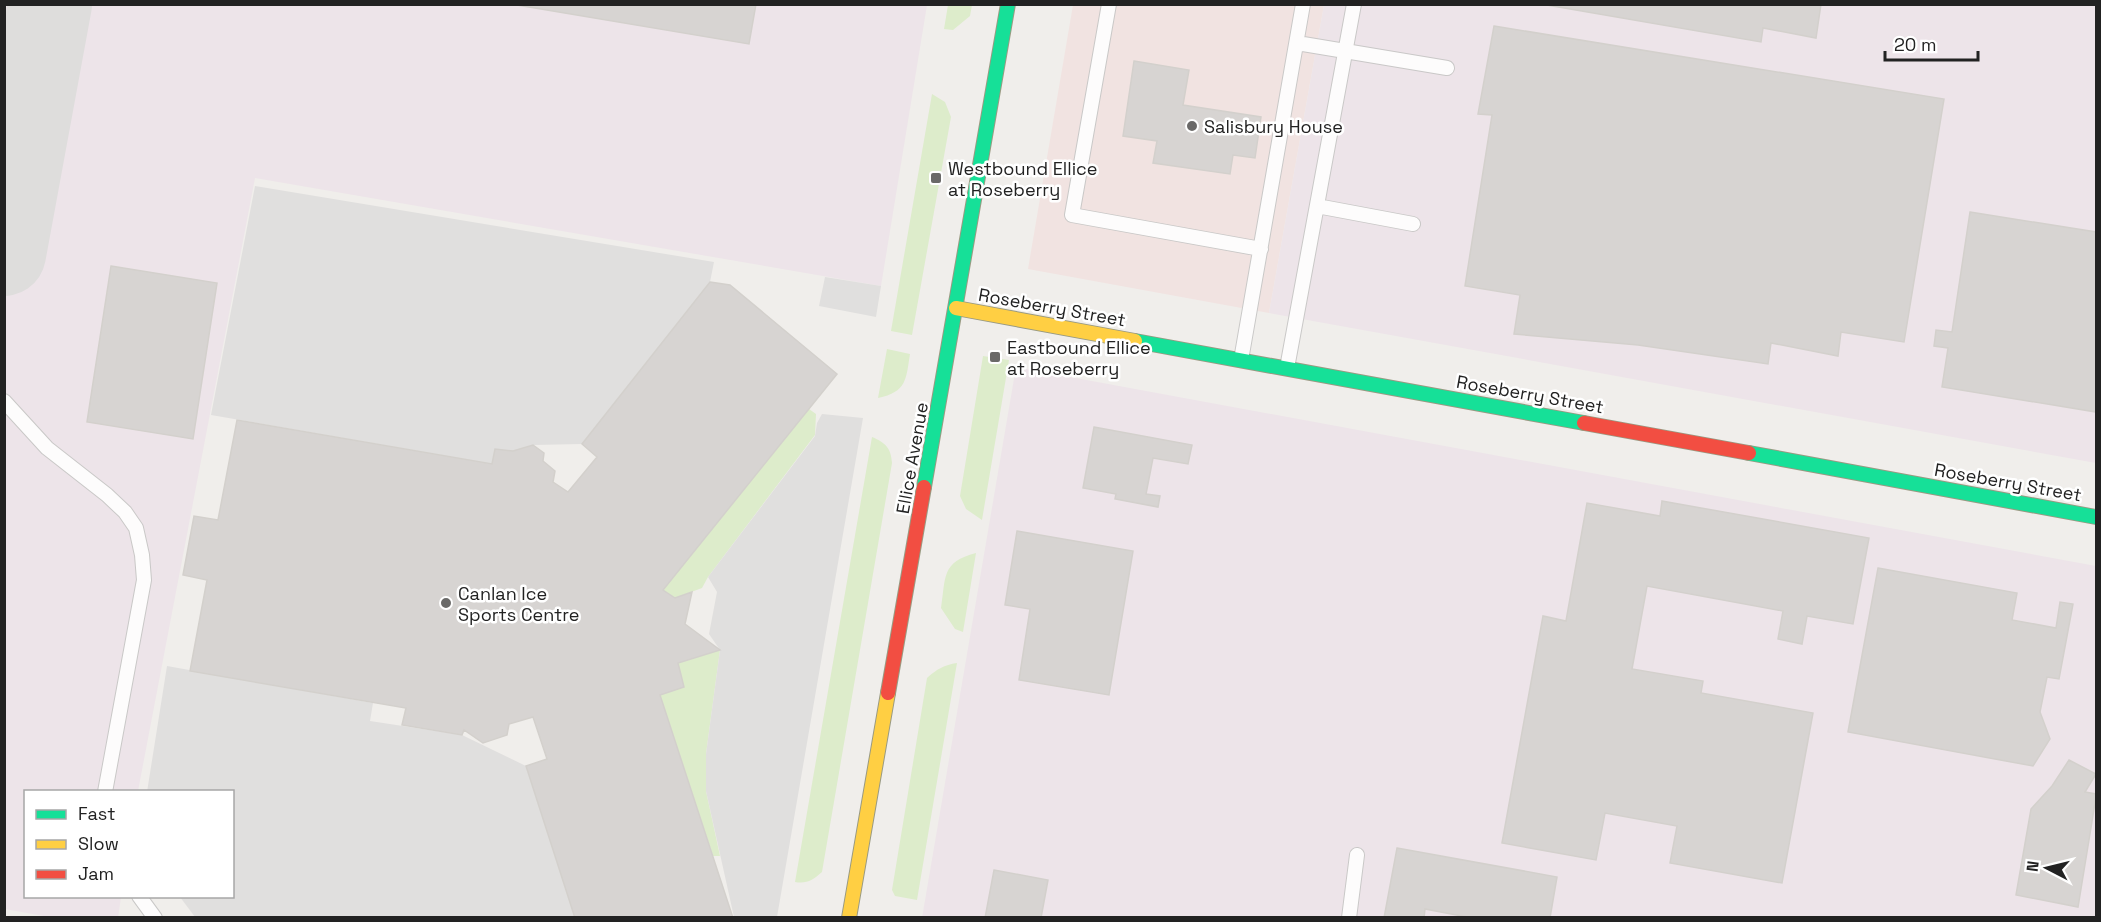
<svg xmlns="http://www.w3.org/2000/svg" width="2101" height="922" viewBox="0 0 2101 922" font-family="'Space Grotesk',sans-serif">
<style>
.commercial{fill:#f1e3e1}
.industrial{fill:#ede4e9}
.grass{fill:#ddeccb}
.parking{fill:#e0dfde}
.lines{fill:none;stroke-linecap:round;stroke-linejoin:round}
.taxiway{stroke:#dedddc;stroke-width:84}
.building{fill:#d7d4d2;stroke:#d3d0cc;stroke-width:1.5}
.lane-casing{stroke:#c9c8c7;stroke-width:16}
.fast-casing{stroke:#999a82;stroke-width:16}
.slow-casing{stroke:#999a82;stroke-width:16}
.jam-casing{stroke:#999a82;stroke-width:16}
.lane{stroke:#fdfcfc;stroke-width:14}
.fast{stroke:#16e098;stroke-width:14}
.slow{stroke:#ffcf43;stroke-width:14}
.jam{stroke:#f24e42;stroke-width:14}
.poi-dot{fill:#6a6968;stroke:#fff;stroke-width:2}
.labels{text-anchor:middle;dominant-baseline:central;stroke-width:5;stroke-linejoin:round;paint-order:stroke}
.poi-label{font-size:18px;fill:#222;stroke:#fff;text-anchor:start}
.street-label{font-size:18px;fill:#222;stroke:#fff}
</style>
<rect width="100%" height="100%" fill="#f0eeeb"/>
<path class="commercial" d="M1073,5H1324L1269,313L1028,269Z"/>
<path class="industrial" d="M4,5H927L881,286L255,178L138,791L26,792V896L121,897L118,918L49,917L5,909Z
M1324,5H2096V463L1269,313Z
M1016,367L2096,566V917L922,918Z"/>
<path class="grass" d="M948,5H972L970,16L953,30L944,29Z
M932,94L945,102L951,117L912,335L891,331Z
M887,349L910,354C906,379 907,392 878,398Z
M983,356L1009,360L982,520L966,509L960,496Z
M809,409L816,414L815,435L708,577L702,588L675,598L663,590Z
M872,437C886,443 891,448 892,463L822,872C813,880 807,884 795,882Z
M976,553L963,632L955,629L941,608C946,577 941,562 976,553Z
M720,650L706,754V791L720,856H713L660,695L683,687L678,663Z
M957,663L917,900L895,896L892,890L927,678C937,669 944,665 957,663Z"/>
<path class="parking" d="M255,186L714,262L710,282L582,444L533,445L513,451L492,464L211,415Z
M825,277L881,286L876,317L819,306Z
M822,414L863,418L777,917H734L706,791V754L720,650L709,634L717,592L708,577L815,436L817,423Z
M167,666L373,703L370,721L462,735L526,766L575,917H195L180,897L232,896V792H147Z"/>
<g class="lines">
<path class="taxiway" d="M4,254L50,4"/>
</g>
<path class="building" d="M511,4H756L749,44Z
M1541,4H1821L1816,38L1763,28L1761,42Z
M1494,26L1944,99L1904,342L1841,332L1838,356L1771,343L1768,364L1638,345L1514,334L1520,295L1465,286L1492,115L1478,114Z
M1134,61L1189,70L1183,105L1261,117L1255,158L1233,155L1230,174L1153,163L1157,141L1123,136Z
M1970,212L2096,232V412L1942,387L1948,348L1934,346L1936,330L1952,332Z
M111,266L217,283L193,439L87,422Z
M710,282L730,285L837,374L663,590L675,598L692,592L685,624L720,650L678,663L684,687L660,695L733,918H575L526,766L547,759L533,717L509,724L507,735L483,743L464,730L462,735L402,725L406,708L190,671L207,580L183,575L194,516L218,520L237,420L492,464L495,449L513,451L533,445L544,453L543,461L555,471L553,482L568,492L597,457L582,444Z
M1094,427L1192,445L1188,464L1153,458L1146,494L1160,496L1158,507L1115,499L1116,494L1083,488Z
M1662,501L1869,538L1853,624L1807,616L1802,644L1778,639L1783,611L1647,586L1632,669L1703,681L1701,693L1813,713L1782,883L1670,863L1677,826L1605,813L1596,860L1502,843L1543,616L1566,621L1587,503L1660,516Z
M1017,531L1133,551L1109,695L1019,680L1030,609L1005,605Z
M1878,568L2017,593L2012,620L2056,628L2060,602L2073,604L2059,679L2047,677L2040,712L2050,739L2033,766L1848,732Z
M2069,760L2096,774L2085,792L2096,794V797L2078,907L2016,895L2031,809L2052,786Z
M1397,848L1557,877L1550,918H1472L1425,909L1424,918H1384Z
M994,870L1048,880L1041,918H985Z"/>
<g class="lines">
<g class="lane-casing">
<path id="lane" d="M1109,4L1072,215L1261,249
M1297,43L1447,68
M1317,206L1413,224
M1241,360L1303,4
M1287,368L1354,4
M4,401L47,448L107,495L125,512L136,528L142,555L144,580L105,792
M139,896L155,918
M1349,918L1357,855"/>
</g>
<g class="fast-casing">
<path id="fast" d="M1135,341L1584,423
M1749,453L2096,517
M924,487L1008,4"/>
</g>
<g class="slow-casing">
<path id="slow" d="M956,308L1135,341
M849,918L888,693"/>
</g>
<g class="jam-casing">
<path id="jam" d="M1584,423L1749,453
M888,693L924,487"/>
</g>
<use href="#lane" class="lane"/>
<use href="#fast" class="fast"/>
<use href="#slow" class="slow"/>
<use href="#jam" class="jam"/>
</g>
<g class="poi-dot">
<circle cx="1192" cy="126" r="6"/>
<rect x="930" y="172" width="12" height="12" rx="3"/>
<rect x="989" y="351" width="12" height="12" rx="3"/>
<circle cx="446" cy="603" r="6"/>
</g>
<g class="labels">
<g class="poi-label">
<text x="1204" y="126">Salisbury House</text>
<text x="948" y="168">Westbound Ellice<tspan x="948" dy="21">at Roseberry</tspan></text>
<text x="1007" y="347">Eastbound Ellice<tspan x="1007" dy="21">at Roseberry</tspan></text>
<text x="458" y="593">Canlan Ice<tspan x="458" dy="21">Sports Centre</tspan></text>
</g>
<g class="street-label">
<text transform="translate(1052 307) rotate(10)">Roseberry Street</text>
<text transform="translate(1530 394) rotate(10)">Roseberry Street</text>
<text transform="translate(912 458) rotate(-80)">Ellice Avenue</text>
<text transform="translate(2008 482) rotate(10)">Roseberry Street</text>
</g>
</g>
<rect width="2101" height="922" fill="none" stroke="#222222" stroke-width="12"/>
<rect x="24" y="790" width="210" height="108" fill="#ffffff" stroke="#a7a7a7" stroke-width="1.5"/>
<rect x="36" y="810" width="30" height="9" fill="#16e098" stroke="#a7a7a7" stroke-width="1.5"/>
<text x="78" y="820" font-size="18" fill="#222222">Fast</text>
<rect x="36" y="840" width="30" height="9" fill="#ffcf43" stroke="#a7a7a7" stroke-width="1.5"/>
<text x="78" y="850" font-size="18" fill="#222222">Slow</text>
<rect x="36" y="870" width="30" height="9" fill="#f24e42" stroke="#a7a7a7" stroke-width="1.5"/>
<text x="78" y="880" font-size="18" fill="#222222">Jam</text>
<g transform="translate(2047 868) rotate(277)" stroke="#ffffff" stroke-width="4.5" paint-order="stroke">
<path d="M0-4.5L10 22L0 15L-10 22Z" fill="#222222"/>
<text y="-9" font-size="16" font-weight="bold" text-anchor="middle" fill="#222222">N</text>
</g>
<path d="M1885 51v9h93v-9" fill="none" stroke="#222222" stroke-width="3"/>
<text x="1894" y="51" font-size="18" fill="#222222" stroke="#ffffff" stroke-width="4.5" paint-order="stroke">20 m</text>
</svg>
